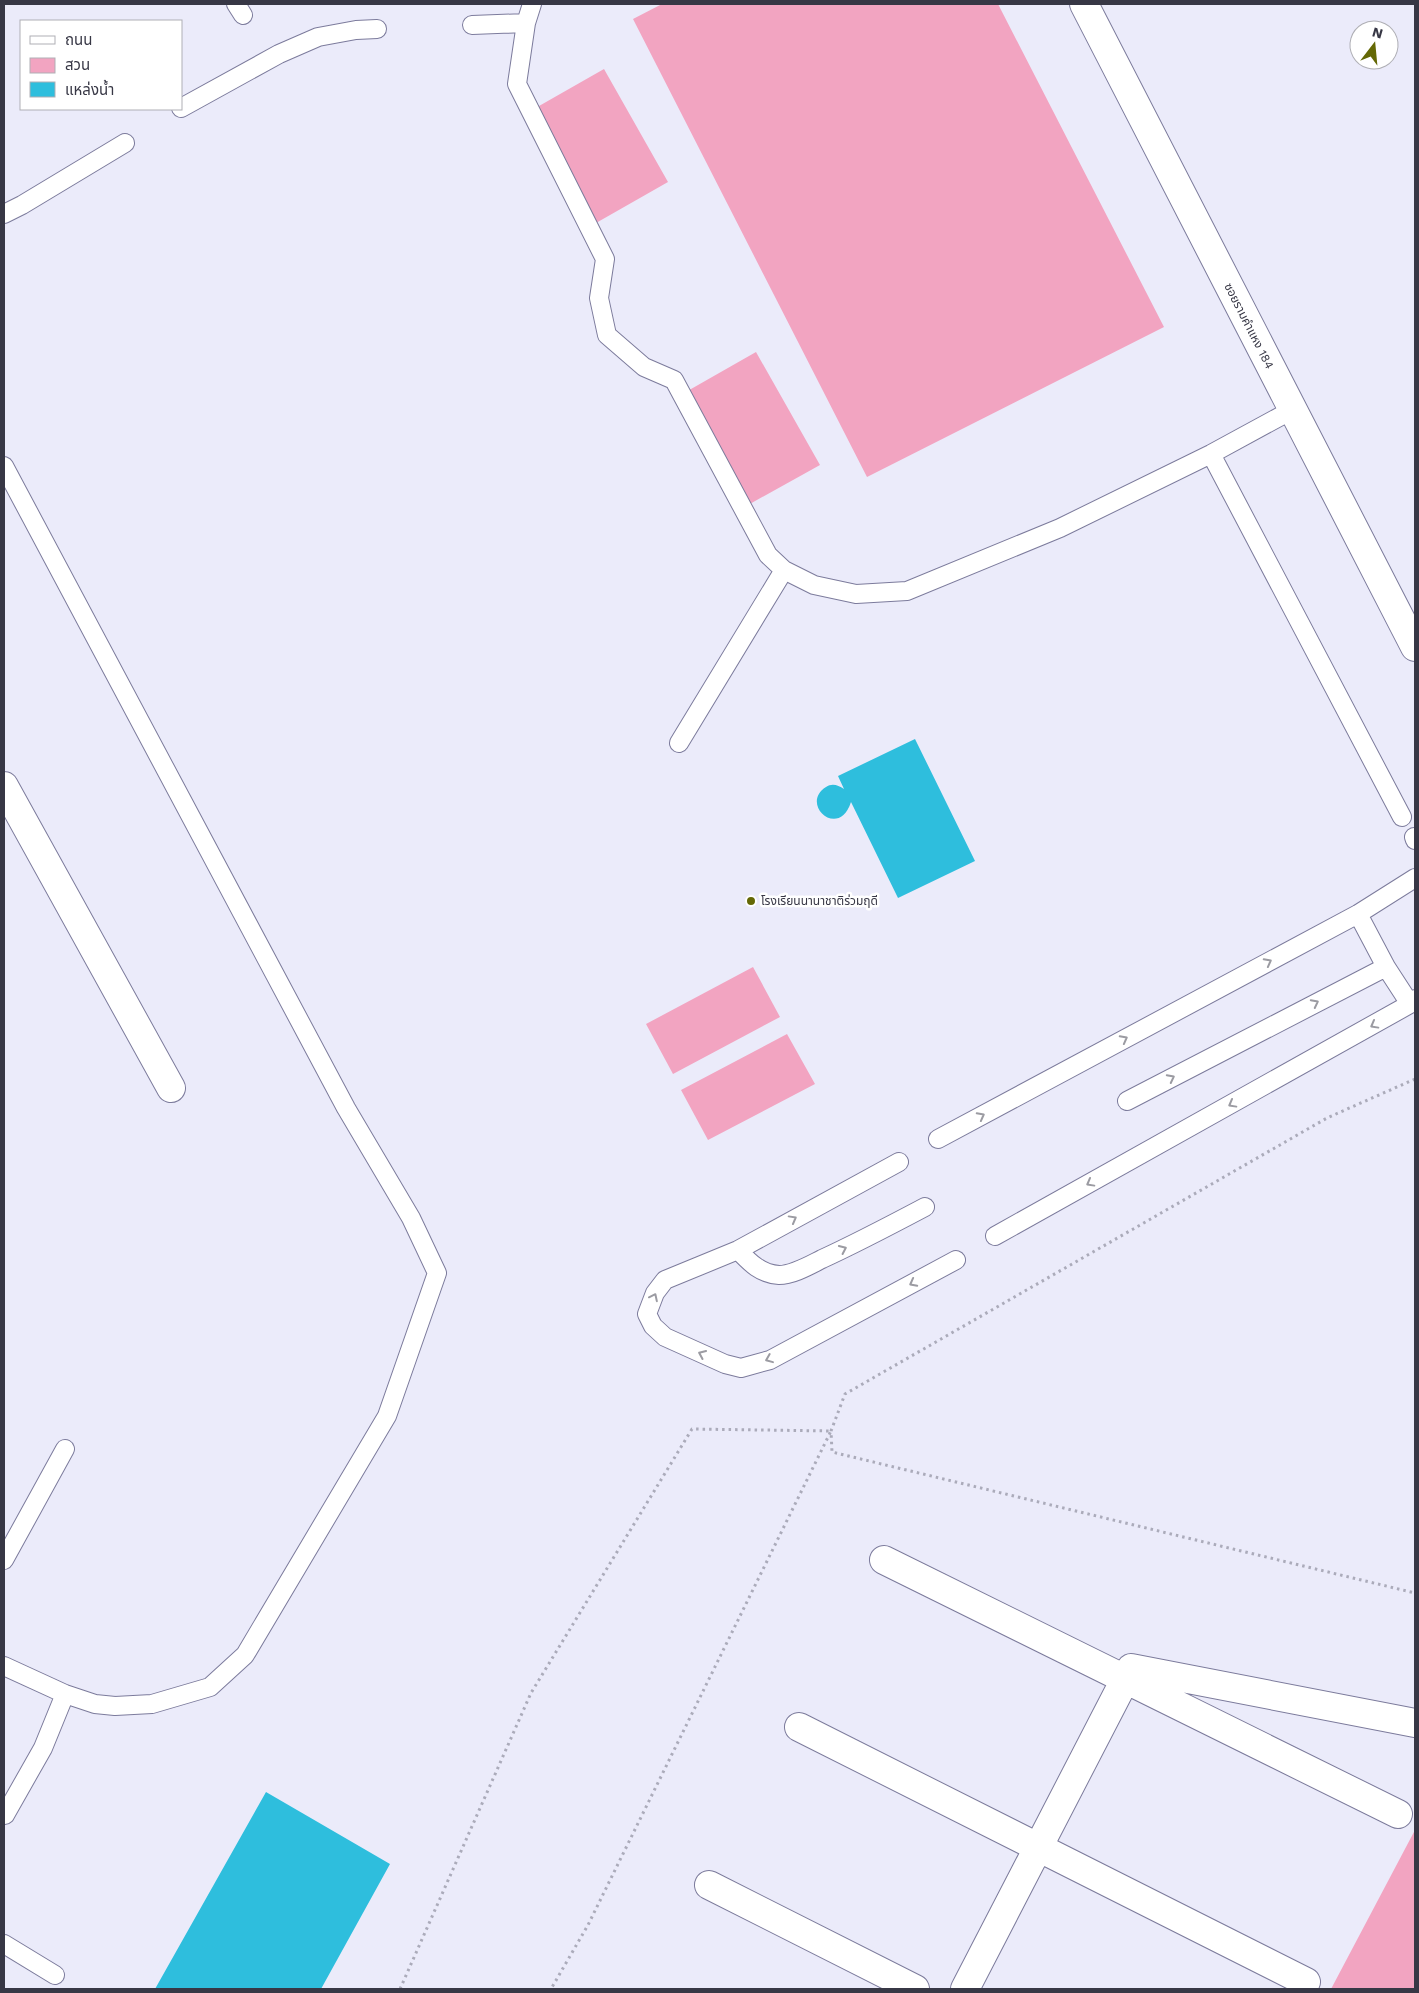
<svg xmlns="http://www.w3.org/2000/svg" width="1419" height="1993" viewBox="0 0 1419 1993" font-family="'Work Sans','Noto Sans Thai',sans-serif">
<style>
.green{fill:#f2a4c1}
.water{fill:#2ebedd}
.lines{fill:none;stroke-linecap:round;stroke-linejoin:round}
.lane-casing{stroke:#7c7b9c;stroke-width:20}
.street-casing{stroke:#7c7b9c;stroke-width:30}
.path{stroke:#ababba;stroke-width:3;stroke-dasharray:2.5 4;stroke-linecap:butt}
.lane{stroke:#fff;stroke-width:18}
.street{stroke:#fff;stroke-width:28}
.oneway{stroke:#9b9ba2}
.poi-dot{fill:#646805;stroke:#fff;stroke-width:2}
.labels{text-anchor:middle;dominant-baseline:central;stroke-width:5;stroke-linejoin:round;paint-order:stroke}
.street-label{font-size:12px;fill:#373745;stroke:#fff}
.poi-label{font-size:12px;fill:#373745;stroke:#fff;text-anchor:start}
</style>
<rect width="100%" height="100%" fill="#ebebfa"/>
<path class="green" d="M662,4H998L1164,327L867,477L633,19Z
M604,69L668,182L596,223L532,110Z
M756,352L820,465L748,505L684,393Z
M753,967L780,1017L673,1074L646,1024Z
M787,1034L815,1084L708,1140L681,1090Z
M1415,1830V1989H1331Z"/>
<path class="water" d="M915,739L975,861L898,898L851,802C839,840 799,804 826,787C832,783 838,785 844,789L838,776Z
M266,1792L390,1864L321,1989H155Z"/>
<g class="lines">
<g class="lane-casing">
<path id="lane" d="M236,4L243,15
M532,4L526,23L517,84L605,259L599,298L607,335L644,367L674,380L768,555L784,570L814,585L856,594L907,591L1060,528L1211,454L1292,410
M472,25L526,23
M181,108L279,54L318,37L356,30L377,29
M4,214L22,205L125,143
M1211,454L1402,817
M4,466L346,1108L411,1218L437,1273L387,1416L245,1655L210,1687L152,1704L115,1706L95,1704L65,1694L4,1666
M679,743L784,570
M1414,837L1415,840
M1386,967L1410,1004
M1127,1101L1386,967L1358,914
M938,1139L1358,914L1415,878
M899,1162L738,1250L665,1280L655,1293L647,1314L653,1326L665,1337L725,1364L741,1368L770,1360L956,1260
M995,1236L1410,1004L1415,999
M738,1250C750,1263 761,1274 779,1275C793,1275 810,1265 822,1259C857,1243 891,1225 925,1207
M4,1560L65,1449
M4,1814L5,1815L43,1748L65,1694
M4,1944L55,1975"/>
</g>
<g class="street-casing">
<path id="street" d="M1084,4L1415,647
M4,786L171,1088
M884,1560L1398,1814
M799,1727L1306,1982
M709,1885L915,1989
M965,1989L1131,1668L1415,1723"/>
</g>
<path class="path" d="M1415,1079L1327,1118L845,1394L831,1431L832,1452L1415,1593
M400,1989L531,1693L692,1429L831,1431L588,1925L551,1989"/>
<use href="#lane" class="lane"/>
<use href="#street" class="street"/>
</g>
<defs><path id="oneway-chevron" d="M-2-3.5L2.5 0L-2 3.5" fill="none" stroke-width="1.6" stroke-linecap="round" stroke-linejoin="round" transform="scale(1.25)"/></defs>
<g class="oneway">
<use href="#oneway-chevron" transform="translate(1268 962) rotate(-28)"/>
<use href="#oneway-chevron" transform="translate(1315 1003) rotate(-27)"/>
<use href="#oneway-chevron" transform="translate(1374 1025) rotate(151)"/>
<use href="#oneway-chevron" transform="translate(1124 1039) rotate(-28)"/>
<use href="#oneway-chevron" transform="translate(1171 1078) rotate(-27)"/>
<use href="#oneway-chevron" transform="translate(1232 1104) rotate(151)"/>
<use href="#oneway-chevron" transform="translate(981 1116) rotate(-28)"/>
<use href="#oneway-chevron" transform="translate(1090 1183) rotate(151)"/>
<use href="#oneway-chevron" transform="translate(793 1219) rotate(-29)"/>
<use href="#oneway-chevron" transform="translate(843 1249) rotate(-25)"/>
<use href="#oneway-chevron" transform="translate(913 1283) rotate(152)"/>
<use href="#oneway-chevron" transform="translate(654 1297) rotate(-64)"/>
<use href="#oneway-chevron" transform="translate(702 1354) rotate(-156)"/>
<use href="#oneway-chevron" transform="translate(769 1359) rotate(158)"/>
</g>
<circle class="poi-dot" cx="751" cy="901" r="5"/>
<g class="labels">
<g class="street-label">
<text transform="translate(1249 326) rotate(63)">ซอยรามคำแหง 184</text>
</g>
<g class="poi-label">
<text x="761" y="901">โรงเรียนนานาชาติร่วมฤดี</text>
</g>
</g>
<rect width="1419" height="1993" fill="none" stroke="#373745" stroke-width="10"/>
<rect x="20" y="20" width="162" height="90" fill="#ffffff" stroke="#afafb5"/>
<rect x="30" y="36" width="25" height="8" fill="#ffffff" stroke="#afafb5"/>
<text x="65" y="45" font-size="15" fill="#373745">ถนน</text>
<rect x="30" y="58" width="25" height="15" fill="#f2a4c1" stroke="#afafb5"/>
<text x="65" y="70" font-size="15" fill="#373745">สวน</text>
<rect x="30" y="82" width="25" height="15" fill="#2ebedd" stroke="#afafb5"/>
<text x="65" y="95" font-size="15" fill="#373745">แหล่งน้ำ</text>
<g transform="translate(1374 45) rotate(16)"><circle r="24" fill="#ffffff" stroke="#afafb5"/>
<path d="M0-4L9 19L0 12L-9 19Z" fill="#646805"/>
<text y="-8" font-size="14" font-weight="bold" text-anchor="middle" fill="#373745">N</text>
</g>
</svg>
